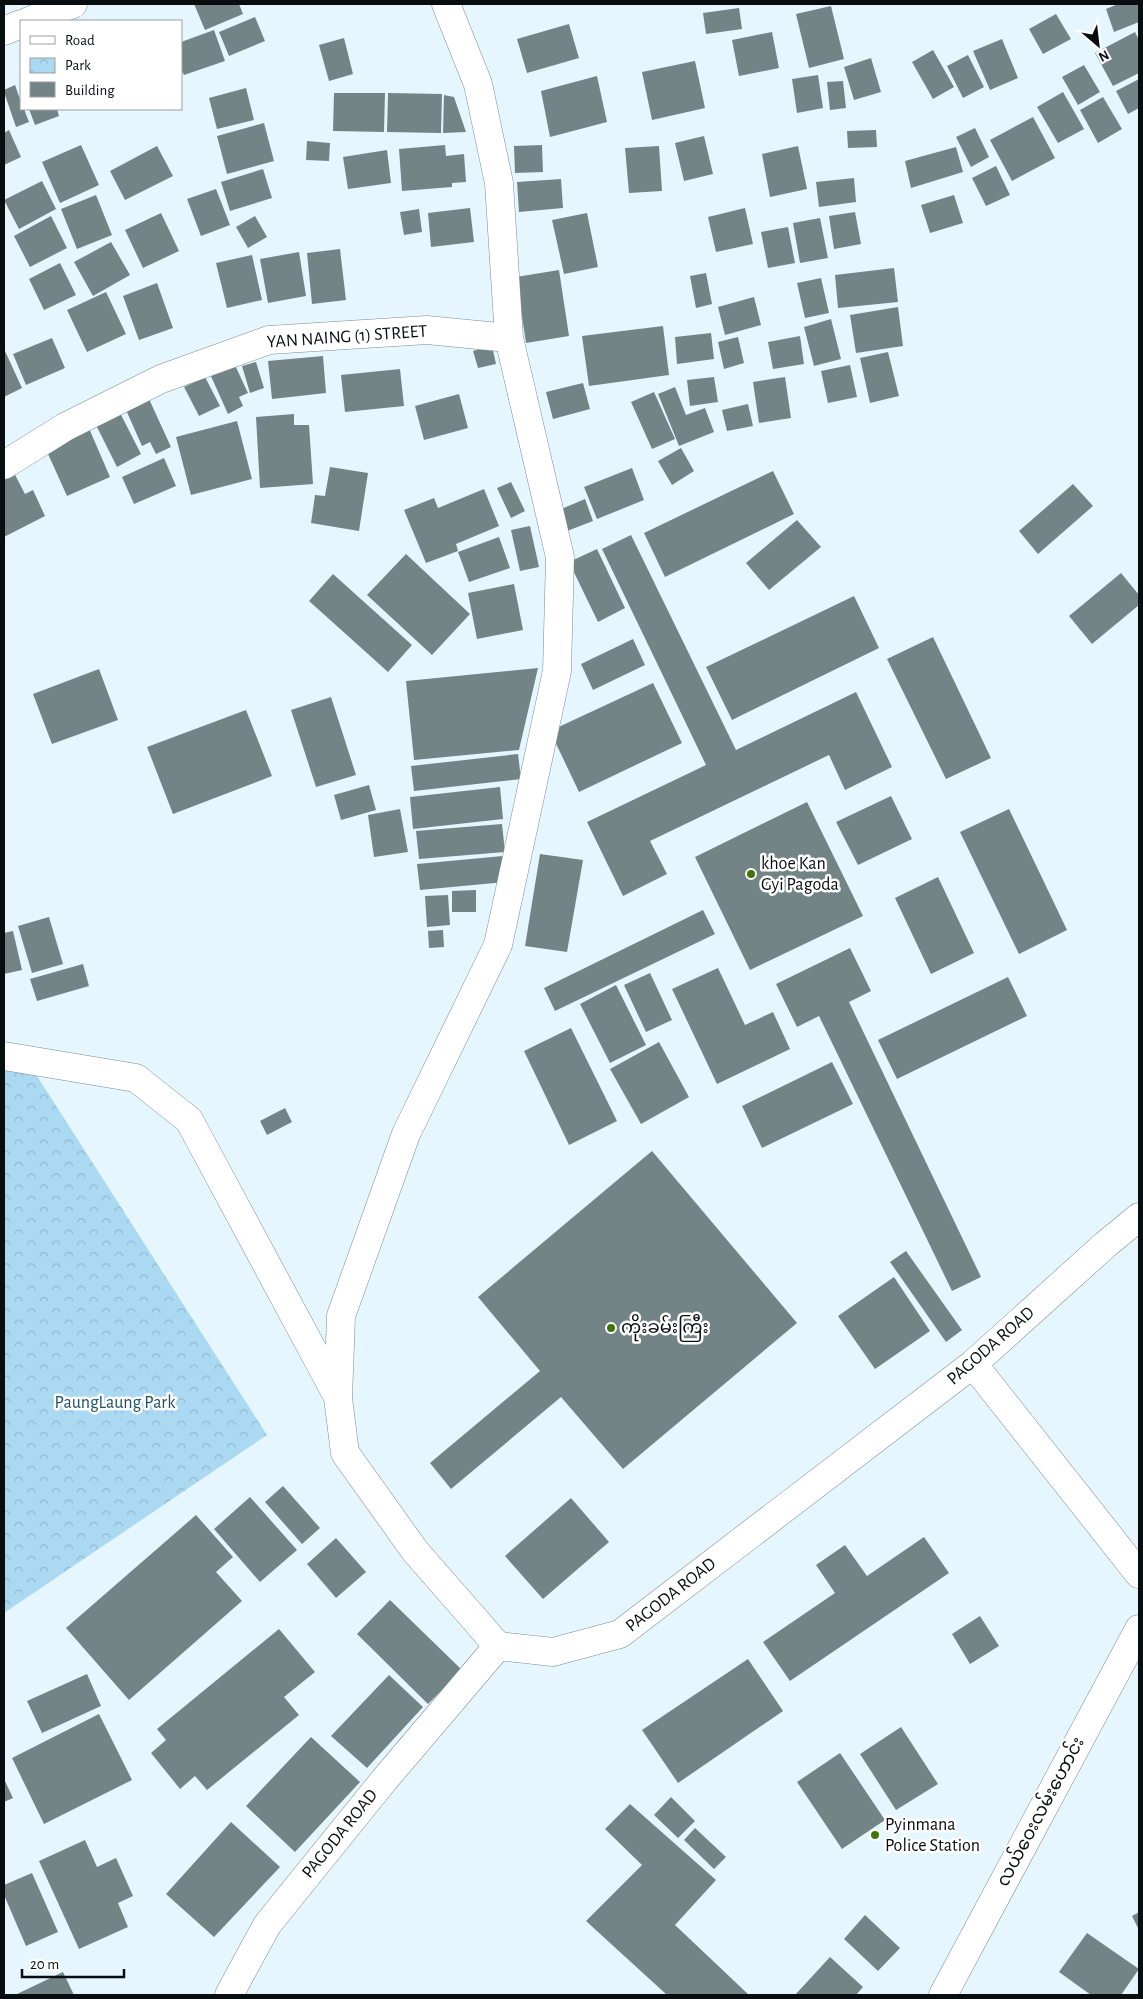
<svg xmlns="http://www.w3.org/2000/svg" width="1143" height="1999" viewBox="0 0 1143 1999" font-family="'Alegreya Sans','Noto Sans Myanmar',sans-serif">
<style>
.park{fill:url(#park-crowns)}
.building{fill:#738487}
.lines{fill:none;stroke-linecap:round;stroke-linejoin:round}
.minor-casing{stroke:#7d8b93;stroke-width:29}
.minor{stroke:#fff;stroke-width:28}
.poi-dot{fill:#3f7503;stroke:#fff;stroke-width:2}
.labels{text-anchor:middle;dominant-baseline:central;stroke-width:5;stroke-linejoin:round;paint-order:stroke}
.street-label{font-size:18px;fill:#080d10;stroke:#fff}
.poi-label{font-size:18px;fill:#080d10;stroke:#fff;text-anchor:start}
.park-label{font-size:18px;fill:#1f5066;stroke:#fff}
</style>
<defs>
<pattern id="park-crowns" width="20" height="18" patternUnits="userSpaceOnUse" patternTransform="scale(1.25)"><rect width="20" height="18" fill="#acd9f2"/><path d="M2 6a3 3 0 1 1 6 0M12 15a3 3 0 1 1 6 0" fill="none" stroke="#92b9ce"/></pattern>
</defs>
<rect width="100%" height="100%" fill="#e6f6ff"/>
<path class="park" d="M4,1061L30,1065L267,1435L4,1613Z"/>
<path class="building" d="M194,4H239L243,14L205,30Z
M1118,4H1139V22L1114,32L1106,9Z
M831,6L844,59L809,68L796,14Z
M739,8L742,29L706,34L703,13Z
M1056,14L1071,39L1043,54L1029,29Z
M255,17L265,41L229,56L219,32Z
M569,24L579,58L527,73L517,39Z
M214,30L225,61L184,75L181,69V42Z
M772,32L779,68L739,76L732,40Z
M1135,32L1139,40V73L1113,86L1095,53Z
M344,38L353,74L329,81L319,45Z
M1002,39L1018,78L990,90L973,51Z
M933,50L954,87L933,99L912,62Z
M968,55L984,87L963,98L947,66Z
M871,58L881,92L854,100L844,67Z
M695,61L705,108L652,120L642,72Z
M1084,65L1100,92L1078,105L1062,77Z
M818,75L823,108L797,113L792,79Z
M597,76L607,122L550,137L541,91Z
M1139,79V108L1128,114L1116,91Z
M843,81L846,108L830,110L827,82Z
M15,85L21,102V109H24L29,122L16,127L4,92V90Z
M246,88L254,120L217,129L209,98Z
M1063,92L1084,129L1058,143L1037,107Z
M334,93H385L384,132L333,131Z
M388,93L442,94L441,133L387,132Z
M444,95L454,97L466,132L443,133Z
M1103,97L1122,129L1098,143L1080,110Z
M29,109H57L59,116L35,125Z
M1033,117L1055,158L1012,181L990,140Z
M264,123L274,161L227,174L217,136Z
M975,128L989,157L971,167L956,137Z
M9,130L21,157L4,165V133Z
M876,130L877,147L848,148L847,131Z
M704,136L713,174L684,181L675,143Z
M307,141L330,143L329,161L306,160Z
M81,145L99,185L60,203L42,162Z
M445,145L446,156L464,154L466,182L452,183V187L402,191L399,149Z
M542,145L543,172L515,173L514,146Z
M157,146L173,176L125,200L110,171Z
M659,146L662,191L629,193L625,148Z
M798,146L807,189L770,197L762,154Z
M956,147L963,172L911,188L905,161Z
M387,150L391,183L348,189L343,157Z
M996,166L1010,195L986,206L972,178Z
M263,169L272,198L230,211L221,182Z
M854,178L856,202L819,207L816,182Z
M561,179L563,208L519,212L517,182Z
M42,181L56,209L19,229L4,200Z
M216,189L230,225L201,236L187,199Z
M96,195L112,235L77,249L61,209Z
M954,195L963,223L930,233L921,205Z
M470,208L474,242L431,247L428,213Z
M745,208L753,244L716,252L708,217Z
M419,209L422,232L404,235L400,212Z
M855,212L861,244L834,249L829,216Z
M161,213L179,251L143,268L125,230Z
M587,213L598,267L564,274L552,220Z
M51,216L67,248L30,267L14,236Z
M255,216L267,237L248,248L236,227Z
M820,218L828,258L800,263L793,223Z
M788,227L795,263L768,268L761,232Z
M111,242L130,275L93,296L74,262Z
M340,249L346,300L312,304L307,253Z
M299,252L306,296L268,303L260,259Z
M252,255L262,300L227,308L216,263Z
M60,263L76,295L44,310L29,279Z
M894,268L898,302L838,308L835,275Z
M559,270L569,336L526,343L516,277Z
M706,273L712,304L696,308L690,276Z
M821,278L829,313L805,318L797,283Z
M157,283L173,328L139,340L123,296Z
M106,292L126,334L87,352L67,310Z
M754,297L761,325L725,335L718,307Z
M898,307L903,346L856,353L850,315Z
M831,319L841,359L814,366L804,327Z
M663,326L669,375L589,386L582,336Z
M711,333L714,359L677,364L675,337Z
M800,336L804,364L773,369L768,342Z
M738,337L744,363L724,369L718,342Z
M52,338L65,368L26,385L13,354Z
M492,346L496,364L478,368L473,351Z
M5,351L22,388L4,397V352Z
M888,352L899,396L870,403L860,358Z
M323,356L326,393L272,399L268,361Z
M256,362L264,388L250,393L242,366Z
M234,363L248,393L239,397L243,406L228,414L210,374Z
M850,365L857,397L828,403L821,371Z
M400,369L404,406L345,412L341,375Z
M205,377L220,406L199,416L184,387Z
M714,377L718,402L690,406L687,380Z
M785,377L791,418L759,423L753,382Z
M583,383L590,409L553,419L546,392Z
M675,387L686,415L705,408L714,432L679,446L658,394Z
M654,392L675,439L652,449L631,402Z
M459,394L468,428L424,440L415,406Z
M149,399L171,447L156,454L150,442L142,446L126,410Z
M748,404L753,426L727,431L722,410Z
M117,407L141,454L117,467L93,419Z
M294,414V425H309L313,484L260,488L256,417Z
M237,421L252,479L191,495L176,437Z
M88,426L110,477L67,496L44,445Z
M681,448L694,471L672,485L658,461Z
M164,458L176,486L134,504L122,477Z
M330,467L368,473L359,531L311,523L315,495L325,496Z
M632,468L644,500L597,519L584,487Z
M12,469L25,494L33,490L45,516L4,537V473Z
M773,471L794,514L665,577L644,533Z
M511,482L525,511L511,518L497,488Z
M1073,484L1093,506L1038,554L1019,531Z
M484,489L499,526L456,544L458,551L426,563L404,510L434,498L438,508Z
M585,499L593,521L567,531L559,510Z
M797,520L821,547L769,590L746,563Z
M530,526L539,567L520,571L511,530Z
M631,535L736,750L856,692L892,767L845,790L829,755L650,841L667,874L623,896L587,822L706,765L602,549Z
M499,537L510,568L469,582L458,552Z
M597,549L625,608L598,622L569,562Z
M406,554L470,614L432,655L367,595Z
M1121,573L1139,595V605L1092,644L1069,616Z
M333,574L412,645L388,672L309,601Z
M514,584L523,630L477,639L468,593Z
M854,596L879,648L732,720L706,667Z
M933,637L991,758L946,779L887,659Z
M633,639L645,665L593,690L581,664Z
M538,668L519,750L414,760L406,681Z
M99,669L118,720L52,744L33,694Z
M653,683L682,743L579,792L550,731Z
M331,697L356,775L316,787L291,710Z
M246,710L272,776L173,814L147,747Z
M518,754L521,779L414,791L411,766Z
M369,785L376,810L341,820L334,795Z
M500,787L503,819L413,829L410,797Z
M891,796L912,839L858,865L836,822Z
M807,802L863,916L750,970L695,857Z
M400,809L408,852L374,857L368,815Z
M1009,809L1067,930L1019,954L960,832Z
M502,824L505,852L419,859L416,831Z
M540,854L583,860L567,952L525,946Z
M503,856L505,882L420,890L417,864Z
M938,877L974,953L931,974L895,898Z
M476,890V912H452V891Z
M448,895L450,925L427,927L425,896Z
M703,910L715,934L555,1011L544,988Z
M49,917L63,964L32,973L18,926Z
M443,930L444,947L429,948L428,931Z
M13,931L22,970L4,974V933Z
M850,948L871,991L849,1002L981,1277L952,1291L819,1016L797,1027L776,984Z
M83,964L89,986L37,1001L30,979Z
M718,968L745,1025L773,1012L790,1049L717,1084L672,989Z
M650,973L672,1020L646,1032L624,985Z
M1008,977L1027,1016L897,1079L878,1040Z
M616,985L646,1045L610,1063L580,1004Z
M571,1028L617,1121L569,1145L524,1051Z
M659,1042L689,1097L641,1124L610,1069Z
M832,1062L853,1104L762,1148L742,1106Z
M285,1108L292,1122L267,1135L260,1121Z
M652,1151L797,1323L623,1469L561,1397L451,1489L430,1463L540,1371L478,1297Z
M906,1251L962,1330L946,1342L890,1262Z
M894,1277L930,1331L875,1369L838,1316Z
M283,1486L320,1528L302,1544L265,1502Z
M250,1497L297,1550L260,1582L214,1529Z
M571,1498L609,1542L543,1599L505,1556Z
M196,1515L233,1557L216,1572L242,1601L129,1700L66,1628Z
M924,1537L949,1573L790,1681L763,1642L835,1593L816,1565L845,1545L867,1576Z
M336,1538L366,1572L336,1598L307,1564Z
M390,1600L462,1670L428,1704L357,1634Z
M980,1616L999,1646L970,1664L952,1634Z
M279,1629L315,1672L284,1697L299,1715L207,1790L195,1776L180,1789L151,1753L166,1740L157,1729Z
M748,1659L783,1711L678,1783L642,1730Z
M87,1674L101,1706L42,1733L27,1701Z
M389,1675L423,1707L367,1768L331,1736Z
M99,1714L132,1780L44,1824L12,1758Z
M901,1727L938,1784L896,1810L860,1754Z
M311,1737L360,1782L295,1852L246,1806Z
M840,1753L885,1820L842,1849L797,1782Z
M4,1779L13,1798L4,1802Z
M671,1797L695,1821L678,1838L654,1815Z
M630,1804L716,1880L675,1925L749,1995H667L586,1921L642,1865L605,1829Z
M231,1822L280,1867L214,1937L166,1894Z
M695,1828L726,1857L714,1869L684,1840Z
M85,1840L97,1867L116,1858L133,1896L118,1903L128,1927L79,1949L39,1861Z
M32,1873L58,1932L26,1946L4,1895V1885Z
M1139,1912V1930L1132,1916Z
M865,1915L900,1948L878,1971L844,1939Z
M1087,1933L1139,1969L1121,1995H1091L1059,1972Z
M830,1957L863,1987L856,1995H795Z
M63,1972L74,1995H15Z"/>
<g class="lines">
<g class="minor-casing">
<path id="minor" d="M446,4L478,84L499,183L509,338L560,557L557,671L498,945L406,1134L341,1316L338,1398L345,1453L415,1551L498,1646
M29,21L73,4
M4,31L21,24
M4,465L65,427L161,379L269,340L427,330L509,338
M4,1056L136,1078L189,1120L338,1397
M973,1364L1139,1574
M229,1995L267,1925L385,1779L498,1646L553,1652L620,1634L973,1364L1105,1245L1139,1217
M943,1995L1139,1629"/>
</g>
<use href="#minor" class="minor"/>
</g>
<g class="poi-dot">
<circle cx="751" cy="874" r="5"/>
<circle cx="611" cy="1328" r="5"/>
<circle cx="875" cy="1835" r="5"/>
</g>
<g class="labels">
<g class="street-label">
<text transform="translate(347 337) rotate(-4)">YAN NAING (1) STREET</text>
<text transform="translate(991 1346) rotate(-41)">PAGODA ROAD</text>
<text transform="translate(671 1595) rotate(-38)">PAGODA ROAD</text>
<text transform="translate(1041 1812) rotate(-62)">လယ်ဝေးလမ်းဟောင်း</text>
<text transform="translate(340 1834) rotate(-51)">PAGODA ROAD</text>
</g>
<g class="poi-label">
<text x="761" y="864">khoe Kan<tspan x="761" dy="21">Gyi Pagoda</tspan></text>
<text x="621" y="1328">ကိုးခမ်းကြီး</text>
<text x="885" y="1825">Pyinmana<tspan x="885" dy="21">Police Station</tspan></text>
</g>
<g class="park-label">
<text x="115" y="1403">PaungLaung Park</text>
</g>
</g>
<rect width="1143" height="1999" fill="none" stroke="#080d10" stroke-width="10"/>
<rect x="20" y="20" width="162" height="90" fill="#ffffff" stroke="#9c9e9f"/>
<rect x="30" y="36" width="25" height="8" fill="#ffffff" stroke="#9c9e9f"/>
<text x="65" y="45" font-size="15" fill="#080d10">Road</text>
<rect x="30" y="58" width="25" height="15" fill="url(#park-crowns)" stroke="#9c9e9f"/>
<text x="65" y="70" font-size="15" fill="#080d10">Park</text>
<rect x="30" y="82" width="25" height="15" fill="#738487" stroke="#9c9e9f"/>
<text x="65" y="95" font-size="15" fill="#080d10">Building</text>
<g transform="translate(1098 45) rotate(152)" stroke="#ffffff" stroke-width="4" paint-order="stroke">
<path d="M0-4L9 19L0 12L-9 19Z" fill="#080d10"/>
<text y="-8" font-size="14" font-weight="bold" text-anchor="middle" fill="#080d10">N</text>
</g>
<path d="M22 1969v8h102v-8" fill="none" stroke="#080d10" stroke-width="2.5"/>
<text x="30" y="1969" font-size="15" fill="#080d10" stroke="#ffffff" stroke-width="4" paint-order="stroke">20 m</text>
</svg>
